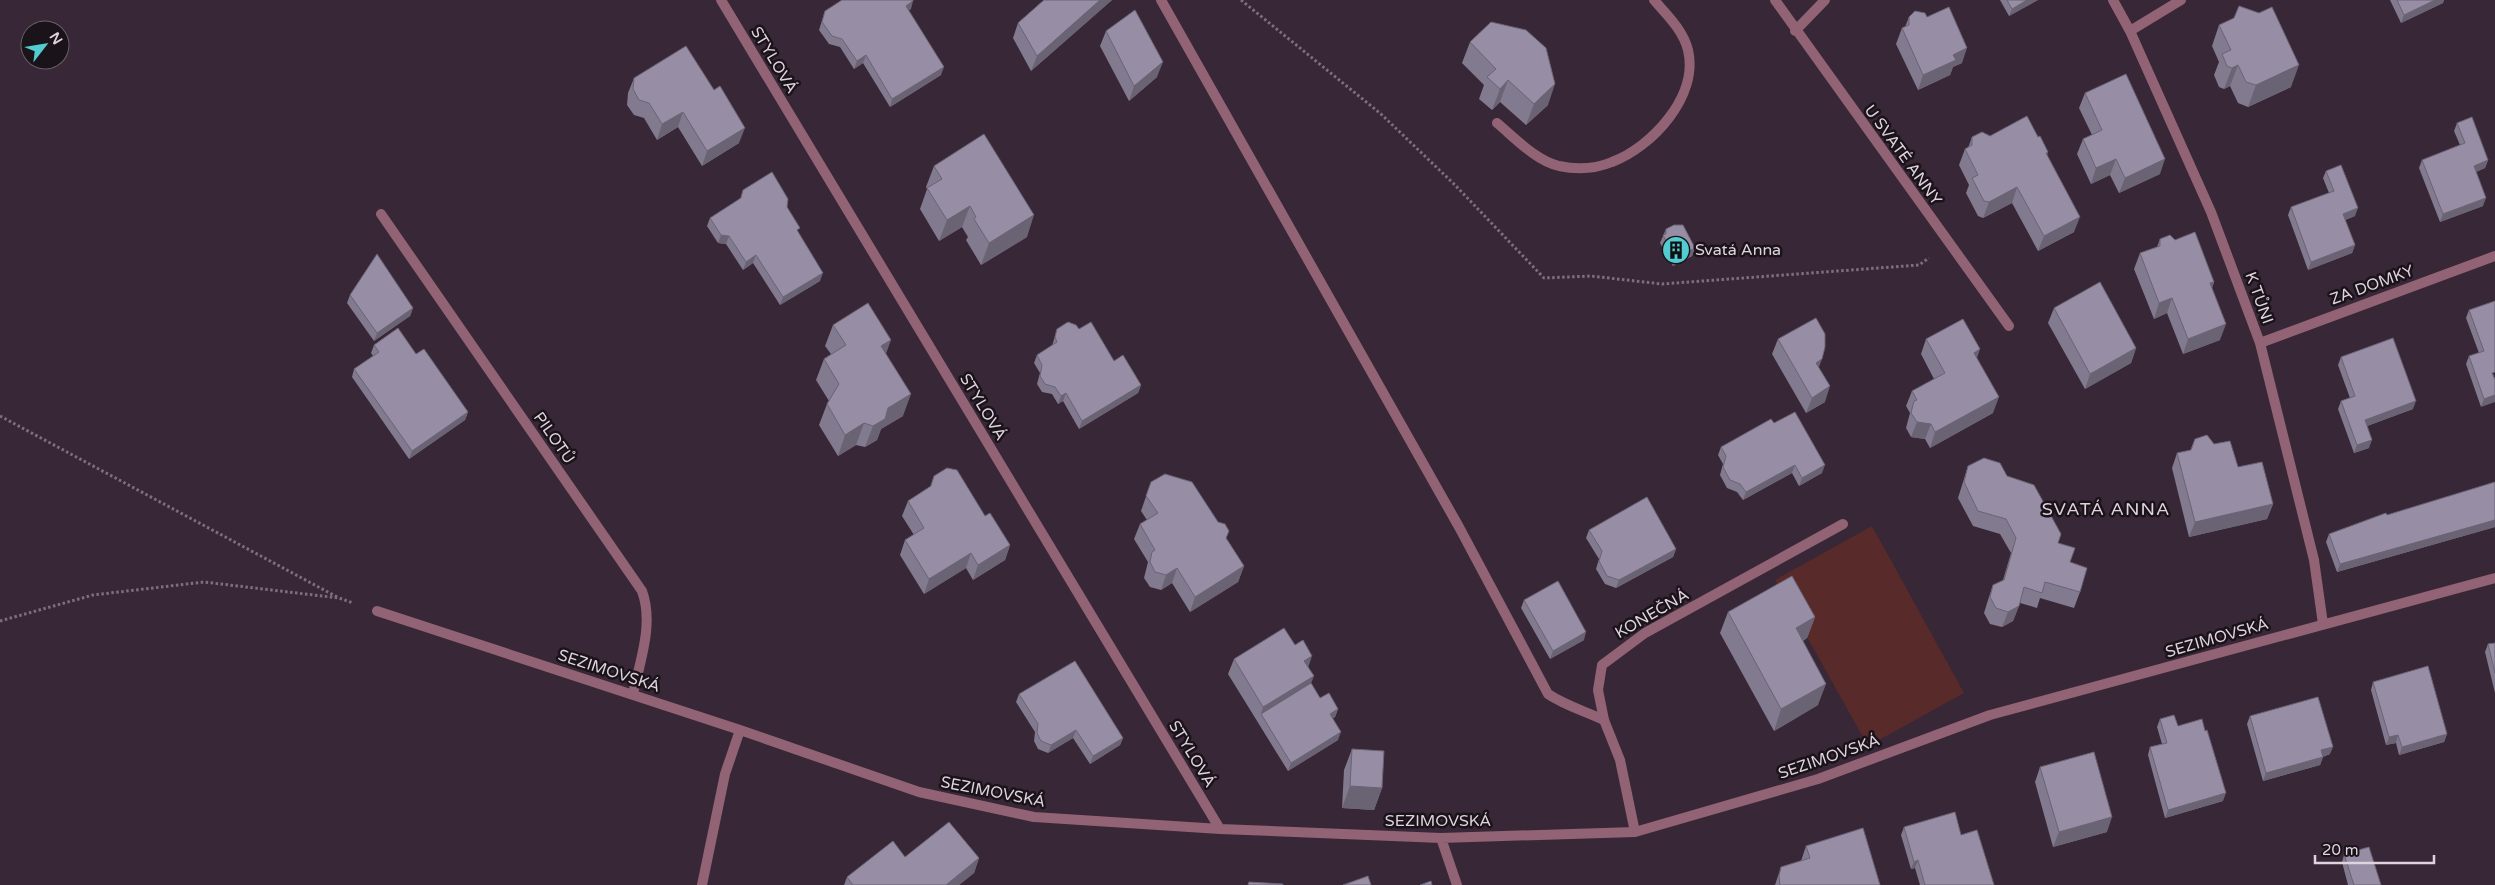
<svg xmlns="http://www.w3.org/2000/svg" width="2495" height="885" viewBox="0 0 2495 885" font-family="'Varela Round',sans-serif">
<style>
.green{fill:#582a29}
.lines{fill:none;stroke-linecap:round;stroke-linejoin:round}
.path{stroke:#7e6f7d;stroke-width:3;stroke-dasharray:2.5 2.5;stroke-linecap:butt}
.lane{stroke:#926374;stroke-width:10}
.street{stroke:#926374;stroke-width:10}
.wall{fill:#827a8f}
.shaded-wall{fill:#6a6374}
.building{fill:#978ea6;stroke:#6a6374}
.labels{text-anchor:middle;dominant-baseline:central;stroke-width:5;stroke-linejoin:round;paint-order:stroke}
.street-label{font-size:16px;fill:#dfd4de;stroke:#1b131a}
.poi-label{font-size:16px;fill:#dfd4de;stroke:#1b131a;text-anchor:start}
.neighbourhood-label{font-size:18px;letter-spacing:1px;fill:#dfd4de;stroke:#1b131a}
</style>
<rect width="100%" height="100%" fill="#382737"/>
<path class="green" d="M1872,526L1964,693L1868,746L1775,580Z"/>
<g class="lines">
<path class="path" d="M1241,0L1381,114L1455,185L1544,278L1591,276L1662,284L1919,265L1929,258
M0,416L339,598
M0,621L93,595L204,582L339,598L353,603"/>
<path class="lane" d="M1161,0L1459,527L1548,694C1566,706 1585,711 1604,720
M1497,123C1515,138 1535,160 1559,166C1577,170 1595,169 1612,162C1652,147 1699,96 1688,50C1683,30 1667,15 1654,0"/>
<path class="street" d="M721,0L1220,829
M1775,0L2009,326
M2113,0L2130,31L2211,212L2260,343L2314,560L2323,624
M1795,31L1825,0
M2130,31L2181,0
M381,214L642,591C654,624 640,661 633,694
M2260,343L2495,256
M377,611L740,730L919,792L1034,817L1220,829L1441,838L1635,832L1818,779L1990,715L2495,578
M1635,832L1620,760L1604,720L1598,690L1602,665L1645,633L1843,524
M1441,838L1457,885
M702,885L725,774L740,730"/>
</g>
<path class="wall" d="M1044,0H1112L1031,71L1013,38L1018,23Z
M2000,0H2038L2009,16Z
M2390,0H2444L2443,3L2401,23Z
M911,9L908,10L941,75L890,107L863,63L854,69L840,47L829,44L819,30L825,11Z
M1909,17L1962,63L1953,67L1950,75L1918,90L1896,44L1902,28L1905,27Z
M2219,25L2291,87L2248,107L2238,103L2230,86L2224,89L2219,87L2214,75L2219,62L2212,46Z
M1106,31L1157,77L1129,101L1100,46Z
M1470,42L1548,105L1526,125L1500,102L1492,110L1479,99L1484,85L1462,63Z
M634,78L739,143L702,166L678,127L657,140L644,118L634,115L627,105L628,93Z
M2085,93L2160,174L2119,193L2110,175L2091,184L2077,154L2083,139L2092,135L2079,108Z
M2457,123L2488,160L2485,168L2476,172L2483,206L2440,222L2419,168L2422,160L2460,145L2454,131Z
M1990,136L2038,137L2048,152L2047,155L2074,232L2038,251L2012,203L1983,218L1978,216L1966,193L1969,185L1959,165L1965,149L1968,148L1972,137Z
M934,166L1027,237L981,265L966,240L968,237L962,227L939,241L920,209L927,189L926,187Z
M2326,171L2355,216L2345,220L2355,245L2352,253L2308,270L2288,215L2291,207L2329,193L2323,178Z
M743,190L787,207L820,281L780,305L753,263L743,270L726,244L718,243L707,226L710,218L740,199Z
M1666,229L1695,248L1692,256L1673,266L1660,243Z
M2160,239L2214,282L2212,288L2220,340L2183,354L2167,313L2154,319L2134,269L2140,253L2157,247Z
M350,295L413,308L410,316L374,341L347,303Z
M2054,308L2136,348L2131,363L2085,389L2048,323Z
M2469,310L2495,379L2481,407L2466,364L2469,356L2479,353L2466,318Z
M833,325L886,354L903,416L881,429L877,440L865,447L856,445L838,456L819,425L827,404L829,401L816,380L824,359L831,354L825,346Z
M1057,329H1079L1141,385L1138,393L1079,429L1063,401L1058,404L1052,394L1042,392L1037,384L1040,373L1034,363L1037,355L1052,346Z
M1778,339L1819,367L1825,402L1806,413L1772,354Z
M1926,339L1977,358L1993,413L1930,448L1925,439L1911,437L1906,428L1910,413L1906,406L1912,391L1934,379L1921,354Z
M374,345L416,354L468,412L465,420L409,459L352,377L354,369L373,356L371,353Z
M2341,357L2413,409L2367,426L2369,448L2354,453L2338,409L2341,401L2350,398L2338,365Z
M1774,423L1822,473L1799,486L1792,473L1743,500L1737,492L1727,488L1720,475L1723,464L1718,455L1721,447Z
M2195,439L2214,444L2238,467L2273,504L2267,519L2189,537L2172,468L2177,453L2190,451Z
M1968,466L2007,476L2058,543L2070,562L2080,592L2074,608L2040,598L2037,608L2020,603L2013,621L2002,627L1990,624L1984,613L1988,600L1993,585L2003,580L2011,553L2000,534L1973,526L1958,498Z
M934,476L985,516L1010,545L1005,560L973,580L966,568L924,594L900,555L905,540L914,535L902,516L908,501L930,487Z
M1151,482L1226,538L1244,566L1238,582L1190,612L1172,583L1161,590L1150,587L1144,578L1148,562L1134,539L1140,524L1147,520L1141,511Z
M2495,482V527L2337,572L2326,542L2329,534Z
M1589,530L1676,549L1673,557L1616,588L1605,584L1596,569L1599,559L1586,538Z
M1524,600L1584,640L1550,659L1521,608Z
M1728,612L1815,617L1807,638L1803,641L1818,705L1774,731L1720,633Z
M2495,643V693L2485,652L2488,644Z
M1234,659L1308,667L1311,683L1320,698L1338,709L1335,717L1333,718L1338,740L1288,771L1228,674Z
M2373,682L2447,734L2444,742L2399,755L2396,743L2386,745L2371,690Z
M1019,694L1123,738L1120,745L1090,764L1073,738L1048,753L1038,749L1034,741L1035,732L1016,702Z
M2250,716L2330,754L2323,757L2320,765L2263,781L2247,724Z
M2160,719L2178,726L2223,801L2165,818L2148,755L2150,747L2162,744L2157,727Z
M1352,749L1382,788L1374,810L1342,808L1344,770Z
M2040,767L2107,832L2053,847L2035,782Z
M1904,827L1961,835L1994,885H1920L1915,868L1911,869L1901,835Z
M1806,846L1880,885H1775L1781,867L1801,861Z
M2344,855L2381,885H2348L2342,862Z
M905,857L979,858L974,873L959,885H844L847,877Z"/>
<path class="shaded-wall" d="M1100,0H1112L1031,71L1037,56Z
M2027,0H2038L2009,16L2012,9Z
M2435,0H2444L2443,3L2401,23L2404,15Z
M913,1L911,9L903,14L906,6Z
M1967,48L1962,63L1953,67L1950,75L1918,90L1923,75L1953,55Z
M866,55L863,63L854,69L857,61Z
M1163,62L1157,77L1129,101L1134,86Z
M2238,65L2230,86L2224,89L2232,68Z
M2299,65L2291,87L2248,107L2256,85Z
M944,67L941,75L890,107L892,99Z
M1508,80L1500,102L1492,110L1500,89Z
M1555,84L1548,105L1526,125L1534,104Z
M683,112L678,127L657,140L662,124Z
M745,128L739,143L702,166L707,151Z
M2116,159L2110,175L2091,184L2096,168Z
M2165,159L2160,174L2119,193L2125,178Z
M2488,160L2485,168L2471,174L2474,166Z
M2017,187L2012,203L1983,218L1989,202Z
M2486,198L2483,206L2440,222L2443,214Z
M970,206L962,227L939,241L947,220Z
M2358,208L2355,216L2340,222L2343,214Z
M1034,215L1027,237L981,265L989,243Z
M2080,217L2074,232L2038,251L2044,236Z
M721,235L729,236L726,244L718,243Z
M2355,245L2352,253L2308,270L2311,262Z
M1695,248L1692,256L1673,266L1676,259Z
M756,255L753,263L743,270L746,262Z
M823,273L820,281L780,305L783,297Z
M2214,282L2209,297L2210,283Z
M2172,298L2167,313L2154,319L2159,303Z
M413,308L410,316L374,341L377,333Z
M2226,324L2220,340L2183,354L2188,339Z
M891,340L883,362L881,346Z
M2136,348L2131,363L2085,389L2090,374Z
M1980,349L1975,364L1974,353Z
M1822,359L1816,375V363Z
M1141,385L1138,393L1079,429L1082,421Z
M1830,386L1825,402L1806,413L1812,398Z
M1066,393L1063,401L1058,404L1061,396Z
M911,394L903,416L881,429L877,440L865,447L873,426L888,408Z
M2495,395V402L2481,407L2484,399Z
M1999,397L1993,413L1930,448L1935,432Z
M2416,401L2413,409L2362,428L2365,420Z
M468,412L465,420L409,459L412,451Z
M1917,422L1931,424L1925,439L1911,437Z
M864,423L856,445L838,456L845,435Z
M2372,440L2369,448L2354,453L2357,445Z
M1795,465L1792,473L1743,500L1746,492Z
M1825,465L1822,473L1799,486L1802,478Z
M2273,504L2267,519L2189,537L2195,522Z
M2495,520V527L2337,572L2340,564Z
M1010,545L1005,560L973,580L978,565Z
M1676,549L1673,557L1616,588L1619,580Z
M971,553L966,568L924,594L929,579Z
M1244,566L1238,582L1190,612L1195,597Z
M1177,568L1172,583L1161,590L1166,575Z
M2019,606L2013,621L2002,627L2008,612Z
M1815,617L1807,638L1788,649L1796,628Z
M1586,632L1584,640L1550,659L1553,651Z
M1312,656L1307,671L1304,661Z
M1314,676L1308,691L1261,714L1263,707Z
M1826,684L1818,705L1774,731L1781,709Z
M1338,709L1335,717L1327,722L1330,714Z
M1076,730L1073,738L1048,753L1051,745Z
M1341,732L1338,740L1288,771L1291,763Z
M2447,734L2444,742L2399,755L2402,747Z
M2398,735L2396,743L2386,745L2389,737Z
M1123,738L1120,745L1090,764L1093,756Z
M2333,747L2330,754L2318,758L2321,750Z
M2323,757L2320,765L2263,781L2266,773Z
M1350,786L1382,788L1374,810L1342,808Z
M2226,793L2223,801L2165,818L2168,810Z
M2112,817L2107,832L2053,847L2059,832Z
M979,858L974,873L959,885H946Z
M1918,860L1915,868L1911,869L1914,862Z"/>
<path class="building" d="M842,0H913V1L906,6L944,67L892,99L866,55L857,61L842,39L832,36L822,22L825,11Z
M1044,0H1100L1037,56L1018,23Z
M2007,0H2027L2012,9Z
M2397,0H2435L2404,15Z
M2239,6L2259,13L2272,7L2299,65L2256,85L2246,82L2238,65L2232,68L2227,66L2222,54L2231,50L2219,25L2234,18Z
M1949,7L1967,48L1953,55L1956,60L1923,75L1902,28L1909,25V17L1915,11L1925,13L1927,17Z
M1135,10L1163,62L1134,86L1106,31Z
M1491,22L1526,30L1546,48L1555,84L1534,104L1508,80L1500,89L1487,77L1496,69L1470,42Z
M686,46L714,90L720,86L745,128L707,151L683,112L662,124L649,103L639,100L633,89L634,78Z
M2126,74L2165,159L2125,178L2116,159L2096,168L2083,139L2102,130L2085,93Z
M2027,116L2038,137L2040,136L2048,152L2046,153L2080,217L2044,236L2017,187L1989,202L1984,201L1972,178L1978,175L1965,149L1972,145V137L1982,132L1990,136Z
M2472,117L2488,160L2474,166L2486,198L2443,214L2422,160L2465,143L2457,123Z
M984,134L1034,215L989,243L974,219L976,217L970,206L947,220L927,188L942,179L934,166Z
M2341,165L2358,208L2343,214L2355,245L2311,262L2291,207L2334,191L2326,171Z
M772,172L788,199L787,207L800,228L797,230L823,273L783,297L756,255L746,262L729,236L721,235L710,218L741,198L743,190Z
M1674,225H1683L1695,248L1676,259L1663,235L1666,234V229Z
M2195,232L2214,282L2210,283L2226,324L2188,339L2172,298L2159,303L2140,253L2160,246V239L2170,235L2175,240Z
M377,254L413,308L377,333L350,295Z
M2100,282L2136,348L2090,374L2054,308Z
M2495,301V372L2492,373L2495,380V395L2484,399L2469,356L2484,351L2469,310Z
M868,303L891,340L881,346L911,394L888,408L885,419L873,426L864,423L845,435L827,404L839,384L824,359L846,345L833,325Z
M1816,318L1825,334V347L1822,359L1816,363L1830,386L1812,398L1778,339Z
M1963,319L1980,349L1974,353L1999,397L1935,432L1931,424L1917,422L1911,413L1914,401L1917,400L1912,391L1945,373L1926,339Z
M1068,322L1076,325L1079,329L1091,322L1114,361L1123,355L1141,385L1082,421L1066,393L1061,396L1055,387L1045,384L1040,376L1042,365L1037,355L1057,342L1055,337L1057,329Z
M398,328L416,354L424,349L468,412L412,451L354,369L379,352L374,345Z
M2393,338L2416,401L2365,420L2372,440L2357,445L2341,401L2355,396L2341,357Z
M1795,412L1825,465L1802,478L1795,465L1746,492L1740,484L1730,480L1723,467L1726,456L1721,447L1771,419L1774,423Z
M2207,435L2214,444L2230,441L2238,467L2262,462L2273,504L2195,522L2177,453L2191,450L2195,439Z
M1984,458L2000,463L2007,476L2034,485L2061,534L2058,543L2075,548L2070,562L2087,568L2080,592L2045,582L2042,593L2024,587L2019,606L2008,612L1996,608L1990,597L1993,585L2004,580L2016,538L2006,519L1978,511L1964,482L1968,466Z
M947,468L957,470L985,516L990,513L1010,545L978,565L971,553L929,579L905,540L924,528L908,501L931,486L934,476Z
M1165,474L1192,482L1218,522L1225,524L1229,531L1226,538L1244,566L1195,597L1177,568L1166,575L1155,572L1150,562L1152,552L1155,550L1140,524L1158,513L1146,496L1151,482Z
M2495,482V520L2340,564L2329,534L2386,513L2387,515Z
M1647,497L1676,549L1619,580L1607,576L1599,561L1602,551L1589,530Z
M1792,576L1815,617L1796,628L1826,684L1781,709L1728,612Z
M1558,581L1586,632L1553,651L1524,600Z
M1284,628L1295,645L1303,640L1312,656L1304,661L1314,676L1263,707L1234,659Z
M2495,643V673L2488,644Z
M1075,661L1123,738L1093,756L1076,730L1051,745L1041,741L1037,733L1038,724L1019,694Z
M2428,666L2447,734L2402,747L2398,735L2389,737L2373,682Z
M1311,683L1320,698L1329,693L1338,709L1330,714L1341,732L1291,763L1261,714Z
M2318,697L2333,747L2321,750L2323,757L2266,773L2250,716Z
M2174,715L2178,726L2202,719L2205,731L2207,730L2226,793L2168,810L2150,747L2167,743L2160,719Z
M1352,749L1384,751L1382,788L1350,786Z
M2094,752L2112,817L2059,832L2040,767Z
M1955,812L1961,835L1977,830L1994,885H1925L1918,860L1914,862L1904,827Z
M949,822L979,858L946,885H853L847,877L893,841L905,857Z
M1863,828L1880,885H1780L1779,876L1781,867L1810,858L1806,846Z
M2369,847L2381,885H2354L2344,854Z
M1368,876L1371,885H1343Z
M1431,881L1432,885H1420Z
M1249,882L1283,884V885H1248Z"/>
<defs>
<g id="building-disc" transform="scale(1.4375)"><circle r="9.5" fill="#52ccd0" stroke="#1b131a"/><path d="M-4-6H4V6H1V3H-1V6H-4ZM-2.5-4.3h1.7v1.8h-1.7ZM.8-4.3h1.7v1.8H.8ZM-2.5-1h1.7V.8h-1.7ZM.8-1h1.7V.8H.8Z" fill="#111"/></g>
</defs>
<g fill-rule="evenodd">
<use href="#building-disc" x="1676" y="250"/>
</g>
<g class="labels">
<g class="street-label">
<text transform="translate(774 60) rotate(59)">STYLOVÁ</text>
<text transform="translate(1903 155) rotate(54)">U SVATÉ ANNY</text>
<text transform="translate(2372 285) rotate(-20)">ZA DOMKY</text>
<text transform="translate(2259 298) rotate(70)">K TŮNI</text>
<text transform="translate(983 407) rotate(59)">STYLOVÁ</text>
<text transform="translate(554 438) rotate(55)">PILOTŮ</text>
<text transform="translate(1652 614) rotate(-30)">KONEČNÁ</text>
<text transform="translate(2217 638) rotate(-16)">SEZIMOVSKÁ</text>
<text transform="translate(609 671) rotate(18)">SEZIMOVSKÁ</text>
<text transform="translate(1192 754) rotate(59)">STYLOVÁ</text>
<text transform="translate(1829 757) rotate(-19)">SEZIMOVSKÁ</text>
<text transform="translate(993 792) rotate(11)">SEZIMOVSKÁ</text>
<text x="1438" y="821">SEZIMOVSKÁ</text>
</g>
<g class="poi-label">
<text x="1695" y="250">Svatá Anna</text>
</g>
<g class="neighbourhood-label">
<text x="2106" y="509">SVATÁ ANNA</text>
</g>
</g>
<g transform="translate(45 45) rotate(59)"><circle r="24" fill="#1b131a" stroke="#696068"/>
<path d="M0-4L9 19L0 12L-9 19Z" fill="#52ccd0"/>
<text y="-8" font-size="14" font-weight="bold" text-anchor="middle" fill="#dfd4de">N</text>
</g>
<path d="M2315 855v8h119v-8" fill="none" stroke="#dfd4de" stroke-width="2.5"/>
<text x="2322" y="855" font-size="15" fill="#dfd4de" stroke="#1b131a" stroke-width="4" paint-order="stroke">20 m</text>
</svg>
